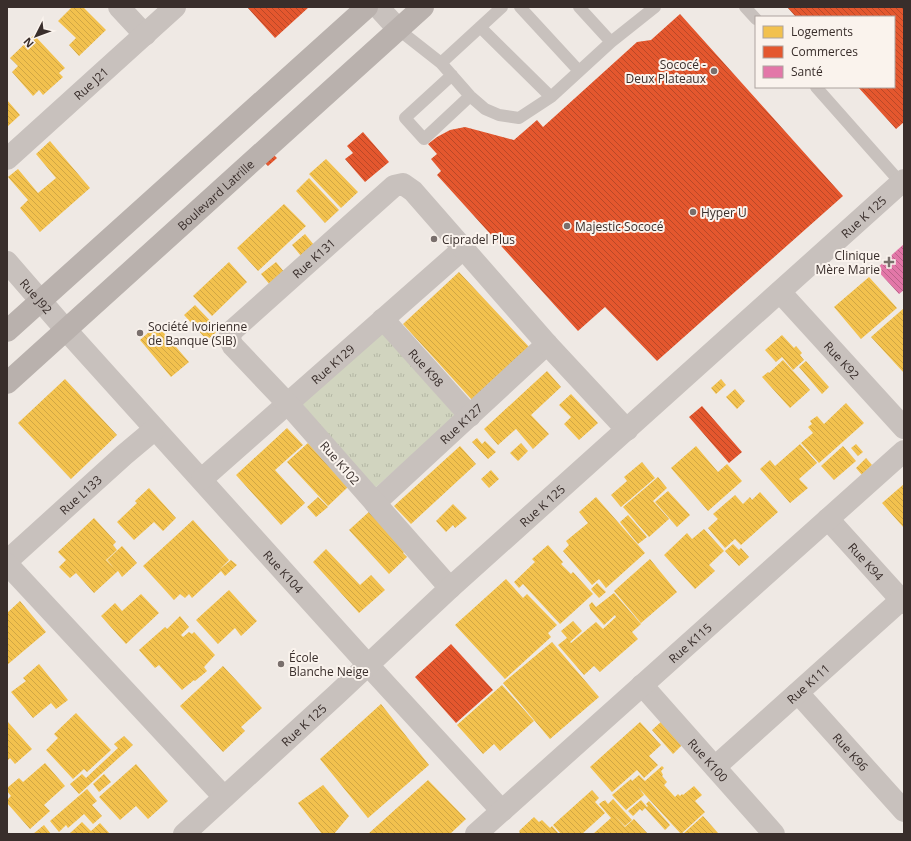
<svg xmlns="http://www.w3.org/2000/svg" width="911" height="841" viewBox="0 0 911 841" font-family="'Open Sans',sans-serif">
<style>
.grass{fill:url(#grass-tufts)}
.homes{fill:url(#homes-back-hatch)}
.shops{fill:url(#shops-back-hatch)}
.health{fill:url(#health-back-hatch)}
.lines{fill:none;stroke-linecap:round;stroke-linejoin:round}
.service{stroke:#c8c1bd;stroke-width:12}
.minor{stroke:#c8c1bd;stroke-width:22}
.secondary{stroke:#b9b1ad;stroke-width:22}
.poi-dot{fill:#796f6c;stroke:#faf3ed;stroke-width:1.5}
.labels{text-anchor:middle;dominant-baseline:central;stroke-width:4;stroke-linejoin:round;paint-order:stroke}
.poi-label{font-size:12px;fill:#392e2b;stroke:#faf3ed;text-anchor:start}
.street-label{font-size:12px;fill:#392e2b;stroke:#faf3ed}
</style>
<defs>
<pattern id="grass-tufts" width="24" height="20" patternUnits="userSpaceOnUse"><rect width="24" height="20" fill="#d1d4bf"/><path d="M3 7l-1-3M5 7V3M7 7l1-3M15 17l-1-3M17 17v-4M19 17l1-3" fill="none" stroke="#b4b6a4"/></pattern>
<pattern id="homes-back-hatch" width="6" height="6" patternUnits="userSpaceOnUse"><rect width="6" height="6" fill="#f2c14e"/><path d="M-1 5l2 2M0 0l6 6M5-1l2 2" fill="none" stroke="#d0a644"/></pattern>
<pattern id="shops-back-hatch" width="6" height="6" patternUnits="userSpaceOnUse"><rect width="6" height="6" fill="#e4572e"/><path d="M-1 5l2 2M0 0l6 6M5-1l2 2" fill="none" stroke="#ba4827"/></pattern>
<pattern id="health-back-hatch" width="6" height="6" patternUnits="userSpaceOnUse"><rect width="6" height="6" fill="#e377a8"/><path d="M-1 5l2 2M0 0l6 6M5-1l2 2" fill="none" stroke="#b96289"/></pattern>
</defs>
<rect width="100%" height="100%" fill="#efe9e4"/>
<path class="grass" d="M382,333L456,416L375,488L302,404Z"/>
<path class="homes" d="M72,7H83L106,30L79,56L69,45L76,38L58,21Z
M34,35L65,68L59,73L63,77L43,95L39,90L33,96L12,72L18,66L10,58Z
M7,100L20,115L7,127Z
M50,141L90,188L40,232L20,208L28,200L8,177L18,169L38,193L56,178L36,154Z
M326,159L358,192L341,208L309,174Z
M309,178L339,210L325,223L296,191Z
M284,204L306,226L258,271L237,248Z
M305,234L314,245L301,256L292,245Z
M229,262L247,282L212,316L193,296Z
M276,262L285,273L270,285L261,274Z
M459,272L530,348L473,401L403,324Z
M869,277L897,308L861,339L834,307Z
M195,305L219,330L207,340L184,315Z
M904,308V373L871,337Z
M157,325L189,362L171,377L140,340Z
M782,335L794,348L796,346L802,353L800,355L804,360L793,370L782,357L776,362L765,350Z
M783,360L810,390L790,408L762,377L768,372L769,373Z
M806,361L829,387L822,394L799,367Z
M547,371L561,387L531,415L549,434L533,449L516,429L498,445L484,429Z
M65,379L117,435L71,479L18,423Z
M721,379L726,385L716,394L711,388Z
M735,389L745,401L737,409L726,397Z
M571,394L598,423L579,440L564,424L571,417L559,405Z
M846,403L864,423L819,463L801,443L813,433L808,427L812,424L810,421L817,416L824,424Z
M287,428L303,445L275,470L305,503L281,525L236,475Z
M477,438L482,444L485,441L496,452L488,459L472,442Z
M308,443L348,487L328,506L287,462Z
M521,443L528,451L518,461L510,453Z
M800,444L817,463L799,479L808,488L790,503L760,469L770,460L775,466Z
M856,444L863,452L858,456L851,448Z
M460,446L476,464L411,524L394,506Z
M696,446L718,472L727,464L742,481L708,511L671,468Z
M843,446L856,461L834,480L821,466Z
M866,458L872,465L862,475L856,468Z
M642,462L655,478L621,507L611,495L627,481L624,477Z
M491,470L499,479L489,488L481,479Z
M658,477L667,488L653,501L669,519L649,537L623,507Z
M904,484V528L882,503Z
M149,488L176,518L163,531L154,522L134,540L117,522L137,503L135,501Z
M668,491L690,515L677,527L655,502Z
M760,492L778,512L741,545L735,539L725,548L708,528L718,519L713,514L735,495L743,504L750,497L752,500Z
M318,497L328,507L316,517L307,507Z
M596,497L645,553L606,588L599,579L592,585L563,551L569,545L566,541L588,523L579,512Z
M453,504L467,518L455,528L453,525L446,532L436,521Z
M371,510L407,549L403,553L407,557L389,574L349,530Z
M628,515L647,537L638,544L620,522Z
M94,518L116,542L113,545L117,550L106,560L114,568L107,560L122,546L137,563L122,577L118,571L94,593L76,573L70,578L59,567L66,560L58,552Z
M193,520L229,560L219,570L231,560L237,565L225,576L221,571L192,598L189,594L185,598L180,594L174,600L143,566Z
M704,529L724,551L709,565L715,571L695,589L664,555L687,533L692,539Z
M733,544L739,550L741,548L749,557L739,566L725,551Z
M548,545L563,562L561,564L571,574L573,572L593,594L560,624L523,584L519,588L514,582L535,562L532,559Z
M326,549L360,585L371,575L385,590L359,613L313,562Z
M650,559L677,592L641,623L614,591Z
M506,579L523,598L527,594L557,625L548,633L551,637L505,679L455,625Z
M597,583L606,592L599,598L591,589Z
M229,590L257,621L241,636L235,628L218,644L196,620Z
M614,593L641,624L632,632L638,639L600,672L594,666L584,675L558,645L567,638L561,631L573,621L582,631L570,642L571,643L596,622L603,629L616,617L615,615L604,625L590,609V608L589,605L592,602L596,607Z
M141,594L159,613L126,644L101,616L115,603L122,611Z
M20,601L46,632L7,665V613Z
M180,616L189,627L181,635L183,637L189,632L192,634L194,632L215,655L204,667L207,671L195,681L194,680L182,690L159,665L155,668L139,650L165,627L167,629Z
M552,642L599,697L550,739L503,683Z
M39,664L68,700L56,709L51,703L33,718L11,692L26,681L23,678Z
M223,666L262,708L241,727L245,731L223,752L180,706Z
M502,685L534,721L500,751L494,744L483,754L457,725Z
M381,704L429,765L368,818L320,759Z
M76,713L111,750L87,772L84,769L73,779L46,750L58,738L54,734Z
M7,721L32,749L15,764L10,758L7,761Z
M662,721L683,744L673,754L652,730Z
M640,722L661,745L649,756L658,765L644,778L637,770L612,792L590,767Z
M124,736L133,745L79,794L70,784L82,774L86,778L118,748L114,744Z
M45,763L65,786L44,805L50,811L30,829L7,803V800L11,796L7,791V788L19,778L23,782Z
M136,764L168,801L148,819L136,806L120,820L99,797Z
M662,766L664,768L661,771L663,775L662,776L667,782L664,785L675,797L678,794L680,796L682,794L683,795L694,786L702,795L695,801L705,812L681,834L638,787L644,795L626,810L612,795L631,779L632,781L639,775L645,781Z
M104,774L111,782L99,792L93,784Z
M428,780L466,819L450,834H368Z
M323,785L349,816L334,834H322L298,803Z
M87,789L97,801L92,805L102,816L93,824L84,814L68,828L66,825L59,832L50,821Z
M592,790L599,798L595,802L605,813L582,834H561L553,825Z
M613,799L632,820L625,826L614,815L625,827L634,819L648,834H593L611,818L599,804L603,801H604L605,800L608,804Z
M641,800L647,807L648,806L646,804L649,801L670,825L665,830L645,808L642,811L640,809L633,816L628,811Z
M703,816L718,833L717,834H683Z
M534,817L539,822L542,820L550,828L552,826L559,834H518L520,832L519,831Z
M82,822L91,831L100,823L110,834H69Z
M44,825L51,834H33Z"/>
<path class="shops" d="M247,7H309L275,38Z
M787,7H904V122L896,129L858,87H894V17H796Z
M680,14L843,196L657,361L605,307L578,331L437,175L441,171L431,159L437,154L428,144L437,137L450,130L465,127L514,140L537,120L543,127L637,42L651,40Z
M363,132L389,162L365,182L345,159L353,153L347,146Z
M272,153L277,158L268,166L263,161Z
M702,406L742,452L729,463L689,417Z
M451,644L493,690L456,723L415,677Z"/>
<path class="health" d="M904,244V290L899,294L876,269Z"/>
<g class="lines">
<path class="service" d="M520,7L579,71
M579,7L611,42
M745,7L756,19
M480,27L551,97
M399,30L441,63L470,96L485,109L499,115L519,118L551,97L611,42L655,7
M441,63L502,7
M452,75L405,118L424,139L470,96
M816,87L901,183"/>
<g class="minor">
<path d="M119,7L145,35"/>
<path d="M378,7L399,30"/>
<path id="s1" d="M7,159L175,7"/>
<path id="s2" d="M7,262L66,330L368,665L502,811"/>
<path id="s3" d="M780,292L904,428"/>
<path id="s4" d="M383,319L470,416"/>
<path id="s5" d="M202,479L464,248"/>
<path id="s6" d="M375,503L547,344"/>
<path id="s7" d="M828,519L904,603"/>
<path id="s8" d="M7,561L124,455L155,429"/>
<path d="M7,564L224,797"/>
<path id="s9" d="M450,588L288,404L233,346L229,338L233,330L394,186L403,184L413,191L547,344L627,430"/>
<path id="s10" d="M642,685L774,834"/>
<path id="s11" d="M798,693L904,811"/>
<path id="s12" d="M715,767L901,600"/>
<path id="s13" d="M184,834L336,695L450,588L904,180"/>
<path id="s14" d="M476,834L904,451"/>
</g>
<g class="secondary">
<path d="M7,331L367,7"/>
<path id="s15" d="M7,383L423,7"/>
</g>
</g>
<g class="poi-dot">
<circle cx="714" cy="71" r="4"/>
<circle cx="693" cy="212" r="4"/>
<circle cx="567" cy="226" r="4"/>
<circle cx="434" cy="239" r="4"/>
<path d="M887 256h4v4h4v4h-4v4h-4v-4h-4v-4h4z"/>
<circle cx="140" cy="333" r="4"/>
<circle cx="281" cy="664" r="4"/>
</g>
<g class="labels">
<g class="poi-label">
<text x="706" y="64" text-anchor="end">Sococé -<tspan x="706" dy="14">Deux Plateaux</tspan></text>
<text x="701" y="212">Hyper U</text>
<text x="575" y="226">Majestic Sococé</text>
<text x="442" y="239">Cipradel Plus</text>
<text x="880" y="255" text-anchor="end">Clinique<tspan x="880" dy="14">Mère Marie</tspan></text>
<text x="148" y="326">Société Ivoirienne<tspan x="148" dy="14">de Banque (SIB)</tspan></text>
<text x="289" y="657">École<tspan x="289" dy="14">Blanche Neige</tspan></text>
</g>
<g class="street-label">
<text stroke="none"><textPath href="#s1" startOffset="113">Rue J21</textPath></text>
<text stroke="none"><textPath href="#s15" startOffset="281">Boulevard Latrille</textPath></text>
<text stroke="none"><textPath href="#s13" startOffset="918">Rue K 125</textPath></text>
<text stroke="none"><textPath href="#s9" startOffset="451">Rue K131</textPath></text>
<text stroke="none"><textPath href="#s2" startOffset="45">Rue J92</textPath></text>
<text stroke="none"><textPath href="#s3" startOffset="92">Rue K92</textPath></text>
<text stroke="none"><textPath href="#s5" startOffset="174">Rue K129</textPath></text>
<text stroke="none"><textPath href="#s4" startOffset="65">Rue K98</textPath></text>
<text stroke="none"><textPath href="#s6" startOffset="117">Rue K127</textPath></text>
<text transform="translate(340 463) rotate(49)">Rue K102</text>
<text stroke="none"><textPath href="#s8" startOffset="99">Rue L133</textPath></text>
<text stroke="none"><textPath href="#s13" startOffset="486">Rue K 125</textPath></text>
<text stroke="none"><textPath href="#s7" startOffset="57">Rue K94</textPath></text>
<text stroke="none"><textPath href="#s2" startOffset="415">Rue K104</textPath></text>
<text stroke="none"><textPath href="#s14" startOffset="287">Rue K115</textPath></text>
<text stroke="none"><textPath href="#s12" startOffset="125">Rue K111</textPath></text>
<text stroke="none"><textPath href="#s13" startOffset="162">Rue K 125</textPath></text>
<text stroke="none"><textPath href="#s11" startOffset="79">Rue K96</textPath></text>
<text stroke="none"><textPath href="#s10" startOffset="100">Rue K100</textPath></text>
</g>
</g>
<rect width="911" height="841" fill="none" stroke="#392e2b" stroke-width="16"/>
<rect x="755" y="16" width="140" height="72" fill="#faf3ed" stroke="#ada49f"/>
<rect x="763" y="26" width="20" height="12" fill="#f2c14e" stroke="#ada49f"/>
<text x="791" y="36" font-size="12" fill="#392e2b">Logements</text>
<rect x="763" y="46" width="20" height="12" fill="#e4572e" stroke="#ada49f"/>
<text x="791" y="56" font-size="12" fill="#392e2b">Commerces</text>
<rect x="763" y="66" width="20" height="12" fill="#e377a8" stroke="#ada49f"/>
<text x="791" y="76" font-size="12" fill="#392e2b">Santé</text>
<g transform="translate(36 36) rotate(228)" stroke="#faf3ed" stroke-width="3" paint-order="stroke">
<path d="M0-3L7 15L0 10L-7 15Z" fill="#392e2b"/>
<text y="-6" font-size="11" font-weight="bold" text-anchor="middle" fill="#392e2b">N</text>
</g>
</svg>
